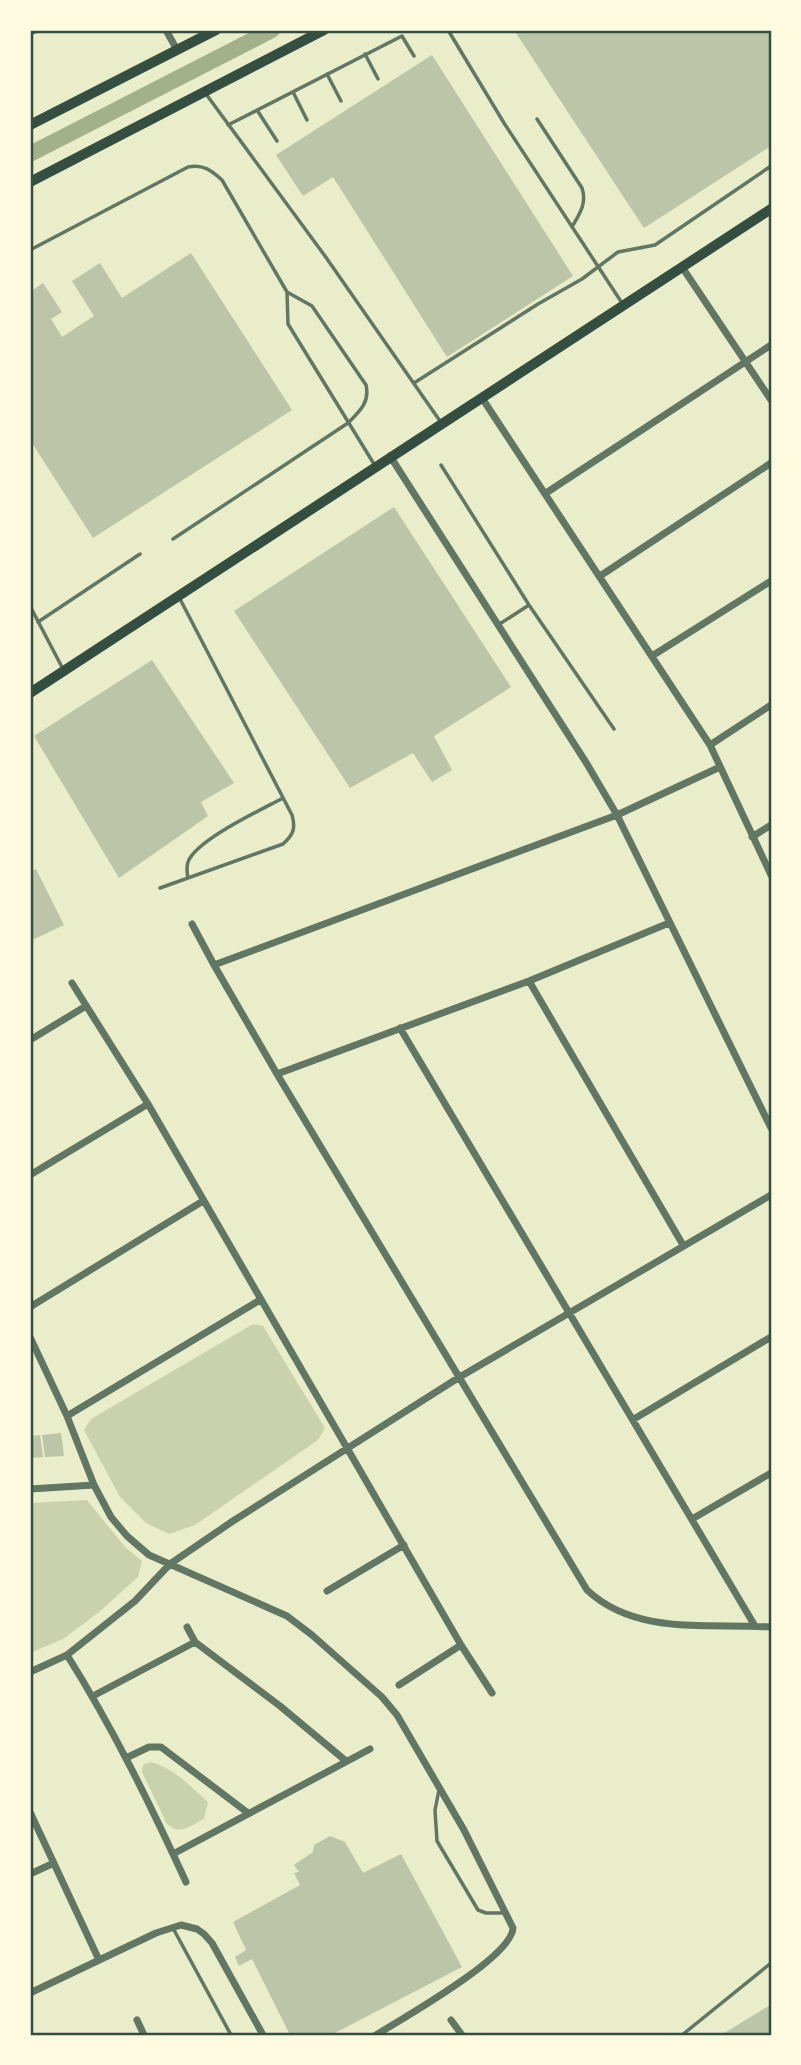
<svg xmlns="http://www.w3.org/2000/svg" width="801" height="2065" viewBox="0 0 801 2065" font-family="'PT Sans',sans-serif">
<style>
.green{fill:#cad2ad}
.lines{fill:none;stroke-linecap:round;stroke-linejoin:round}
.canal{stroke:#a3b18a;stroke-width:16}
.building{fill:#bcc5a7}
.service{stroke:#617663;stroke-width:3.5}
.minor{stroke:#617663;stroke-width:7}
.secondary{stroke:#344e41;stroke-width:10}
.neatline{fill:none;stroke:#344e41;stroke-width:2.5}
</style>
<rect width="100%" height="100%" fill="#e9edc9"/>
<path class="green" d="M253,1324L263,1326L325,1428L318,1440L195,1525L169,1534L146,1523L120,1497L84,1430L91,1419Z
M87,1500L125,1547L142,1561L138,1577L98,1613L63,1639L30,1653V1503Z
M150,1762C173,1767 191,1787 208,1802L204,1819C190,1826 180,1836 167,1824L142,1772L143,1765Z"/>
<g class="lines">
<path class="canal" d="M30,154L272,30"/>
</g>
<path class="building" d="M514,30H771V146L644,228Z
M432,55L573,276L447,357L333,177L303,196L276,155Z
M191,253L292,410L93,538L30,440V292L43,283L62,312L51,319L62,337L94,316L72,281L100,263L122,298Z
M394,507L511,687L434,736L452,770L432,782L413,753L350,788L234,611Z
M152,660L234,783L201,802L208,816L119,878L34,736Z
M36,869L64,925L30,941V872Z
M61,1433L64,1456L45,1457L42,1435Z
M40,1435L43,1457L30,1458V1436Z
M330,1836L345,1842L363,1873L401,1854L462,1967L331,2035H290L252,1959L239,1966L235,1957L246,1950L233,1922L300,1885L294,1873L299,1872L294,1865L313,1852L314,1845Z
M770,2005L771,2035H721Z"/>
<g class="lines">
<path class="service" d="M448,30L504,123L622,303
M30,34L40,30
M365,54L378,79
M327,74L341,101
M293,92L307,120
M206,94L325,256L440,421
M257,110L277,141
M537,119L582,188C587,203 580,213 572,227
M228,125L402,36L414,56
M30,250L188,167C203,164 211,170 222,180L287,292L288,324L374,464
M414,383L538,304L582,279L618,252L655,245L771,166
M441,465L529,605L614,729
M173,539L348,423C360,411 370,402 366,385L312,306L287,292
M30,606L63,669
M38,622L140,554
M498,625L529,605
M188,878C187,872 186,868 188,862C196,840 261,810 283,798
M160,888L283,844C293,835 296,829 292,815L180,599
M439,1790L435,1810L437,1841L478,1910L486,1913H506
M174,1930L231,2035
M682,2035L771,1963"/>
<path class="minor" d="M166,30L177,50
M682,267L771,400
M482,398L710,745L771,875
M390,456L587,764L617,815L771,1128
M546,493L771,345
M600,576L771,463
M652,656L771,581
M710,745L771,705
M752,837L771,825
M192,924L214,965L277,1074L587,1590C636,1636 709,1623 771,1627
M214,965L617,815L720,767
M529,981L683,1245
M72,983L148,1104L461,1645L492,1693
M400,1028L755,1626
M30,1040L86,1006
M277,1074L529,981L669,923
M30,1175L148,1104
M30,1307L203,1201
M30,1337L67,1416L94,1485L111,1517L127,1536L149,1555L287,1616L312,1635L382,1697L397,1715L464,1830L513,1928C512,1957 403,2018 376,2035
M67,1416L260,1300
M634,1419L771,1337
M30,1489L94,1485
M692,1519L771,1473
M327,1591L404,1545
M187,1627L195,1642
M67,1655C113,1728 150,1804 186,1882
M30,1672L67,1655L135,1601L170,1564L233,1521L458,1378L771,1195
M399,1685L461,1645
M93,1696L195,1642L280,1706L346,1761
M126,1758L149,1747H161L248,1813
M30,1812L99,1960
M173,1854L370,1749
M30,1874L54,1863
M30,1993L156,1933L181,1925L197,1929L204,1934L212,1943L263,2035
M137,2020L144,2035
M451,2020L462,2035"/>
<path class="secondary" d="M30,125L216,30
M30,182L324,30
M30,693L771,209"/>
</g>
<rect width="801" height="2065" fill="none" stroke="#fefae0" stroke-width="63"/>
<rect x="32" y="32" width="738" height="2002" class="neatline"/>
</svg>
